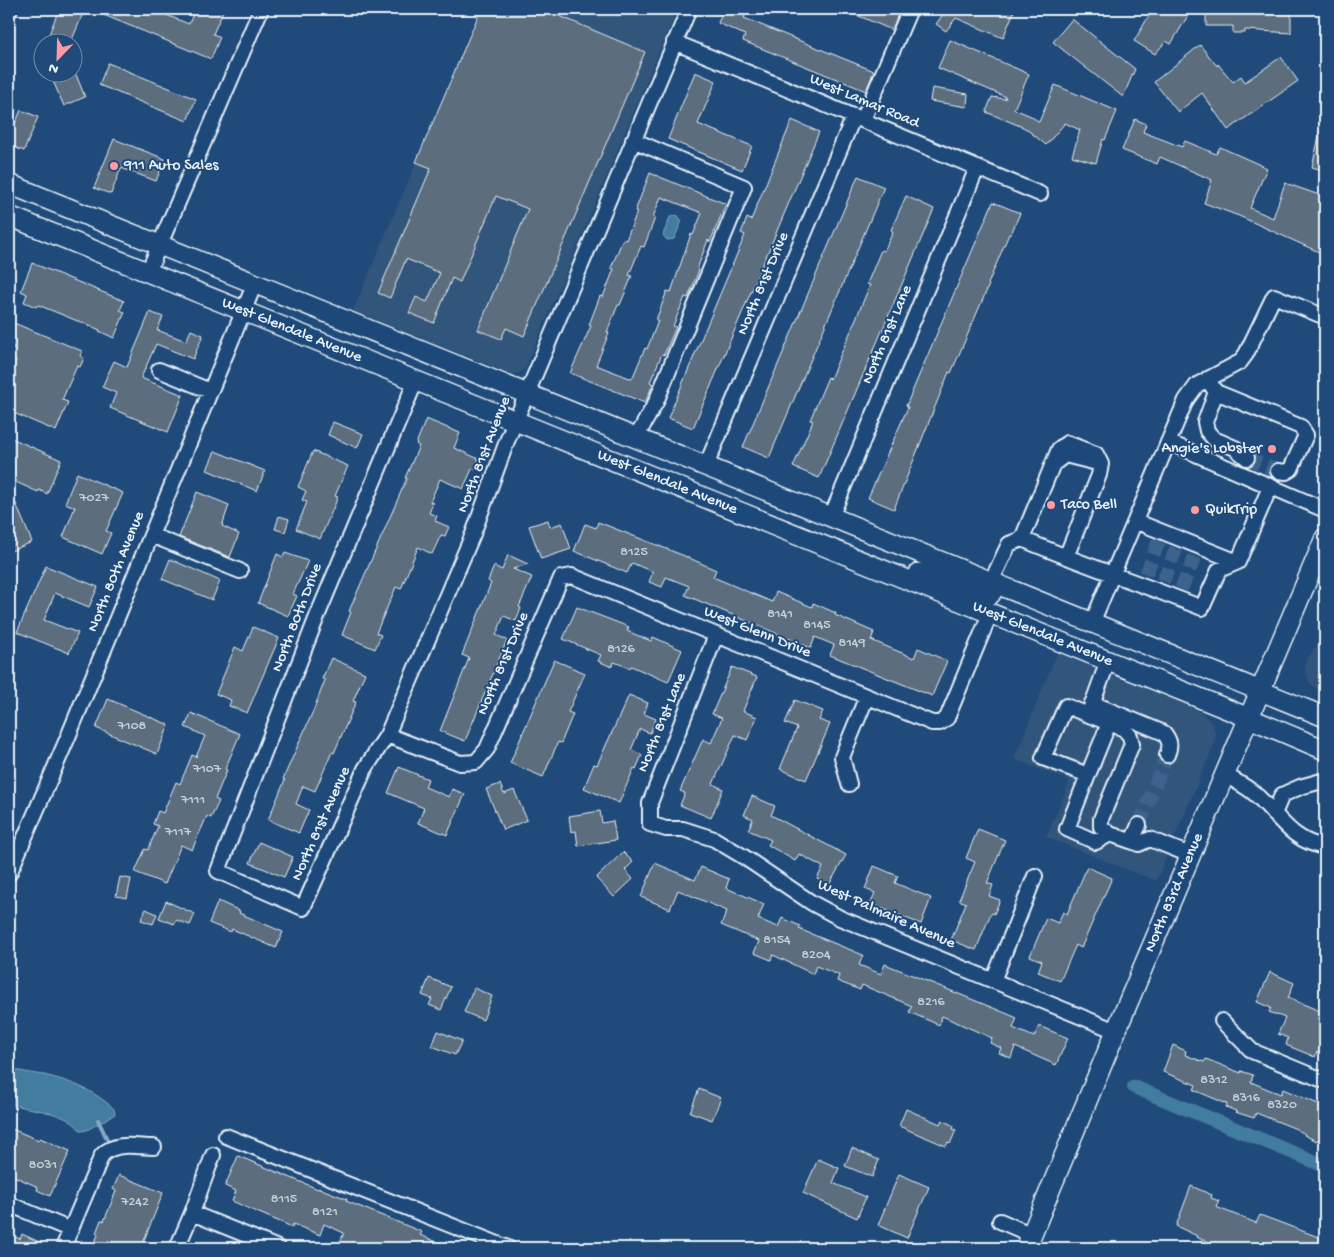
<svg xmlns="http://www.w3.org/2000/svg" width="1334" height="1257" viewBox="0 0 1334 1257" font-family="'Gochi Hand',sans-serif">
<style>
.built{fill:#31557b}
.water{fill:#437b9e;stroke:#85aac2}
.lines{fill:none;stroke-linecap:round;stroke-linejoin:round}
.stream{stroke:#85aac2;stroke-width:4}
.canal{stroke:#437b9e;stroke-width:14}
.building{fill:#5c6e7d;stroke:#e8f1f8;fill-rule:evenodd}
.minor-tunnel{stroke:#3d638d;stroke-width:14;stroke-dasharray:14 7;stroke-linecap:butt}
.minor-casing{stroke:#e8f1f8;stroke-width:18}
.major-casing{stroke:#e8f1f8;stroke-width:22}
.minor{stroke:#1f4a7a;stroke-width:14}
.major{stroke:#1f4a7a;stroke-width:19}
.poi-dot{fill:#ff9aa2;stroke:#1f4a7a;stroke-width:2}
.labels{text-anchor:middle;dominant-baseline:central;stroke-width:4;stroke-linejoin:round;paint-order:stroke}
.number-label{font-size:14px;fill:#c5d0d9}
.street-label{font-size:16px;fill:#e8f1f8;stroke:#1f4a7a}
.poi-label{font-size:16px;fill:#e8f1f8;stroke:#1f4a7a;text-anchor:start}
</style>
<rect width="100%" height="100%" fill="#1f4a7a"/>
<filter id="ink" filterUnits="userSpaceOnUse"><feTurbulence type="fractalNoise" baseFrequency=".02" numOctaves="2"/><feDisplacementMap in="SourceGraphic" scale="10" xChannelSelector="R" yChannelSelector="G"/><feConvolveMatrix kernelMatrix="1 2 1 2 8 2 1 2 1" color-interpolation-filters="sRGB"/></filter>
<g filter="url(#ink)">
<path class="built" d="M481,9H655L674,17L526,367L520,373L514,375L353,311Z
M1325,634V692L1313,686L1309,682L1305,669L1307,659Z
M1057,653L1189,706L1201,712L1208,718L1213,726L1216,734L1214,745L1156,881L1046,837L1070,781L1014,759Z"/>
<path class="water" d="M677,215L682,221L674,239L667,240L663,235L670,217Z
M9,1068C20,1072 32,1073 44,1075C70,1081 94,1090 114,1109L115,1114L87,1130L81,1131C64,1109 32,1112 9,1103Z"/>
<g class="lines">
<path class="stream" d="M98,1120L107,1139"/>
<path class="canal" d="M1134,1087L1325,1166"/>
</g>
<path class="building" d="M59,9H85L71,42H46Z
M89,9H151L189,24L195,9H224L213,34L220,37L211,59Z
M481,9H543L645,52L524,336L506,328L501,339L478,330L528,209L496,196L460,282L452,278L434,323L409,313L416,297L427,302L440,273L406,259L390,298L378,293L431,168L416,162Z
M724,9H748L744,18L874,71L866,91L743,41L745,35L718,23Z
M842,9H900L892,30Z
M935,9H1015L1003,38L956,18L946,31L936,24L944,13Z
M1153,9H1192L1171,44L1166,41L1155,54L1134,41Z
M1206,9H1291V33L1245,30V33H1233V26H1206Z
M1072,19L1135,69L1123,97L1053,42Z
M950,40L1029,74L1014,109L1031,116L1039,122L1055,85L1117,111L1105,140L1103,139L1096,163L1072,156L1080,130L1065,123L1046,145L1025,128L986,112L992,97L1005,99L1006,97L938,68Z
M1200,45L1217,66L1218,64L1233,82L1241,76L1245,82L1281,57L1298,81L1228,130L1202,93L1178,112L1154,82Z
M108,63L196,99L187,121L99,85Z
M49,72H75L85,97L64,106Z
M695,72L716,81L698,124L752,146L742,170L668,139Z
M932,88L968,94L967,107L930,101Z
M21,110L38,117L24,151L9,145V139Z
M1135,119L1146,124L1143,132L1182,147L1185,141L1216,154L1220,147L1267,168L1250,208L1273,218L1285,183L1325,197V244L1321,253L1239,216L1204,203L1212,180L1160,157L1157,164L1122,150Z
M792,120L819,132L693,428L668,418L745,235L741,233L747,218L751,220Z
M1321,128L1325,129V171L1312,167Z
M114,139L165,159L156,181L121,168L111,194L94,188Z
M650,173L726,204L710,242L708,240L697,269L699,270L688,298L685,297L673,326L676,327L664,355L662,354L650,382L653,384L645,403L570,373L591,326L589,325L600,296L603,297L614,269L611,268L623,239L626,240L637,212L635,211ZM661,197L702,213L693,235L691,234L671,292L667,291L656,320L658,321L647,349L645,348L632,379L596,365L609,333L607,332L618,305H620L632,276L629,275L641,246L644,247L655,218L653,217Z
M858,176L884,187L769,458L743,447Z
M906,196L934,209L819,478L793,467L813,421L810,420L828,377L830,379L850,333L870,285L867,284L881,250L884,251L893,232L891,230Z
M993,202L1020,213L1011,234H1009L988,284L989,285L951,373L949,372L894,509L868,498L908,407L906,406Z
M32,263L124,301L120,310L125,312L114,338L99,331L100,330L38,305L36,307L24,302L27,294L21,291Z
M150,312L163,317L157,330L186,341L191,330L203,335L193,359L156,344L141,378L183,395L168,432L110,408L116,393L102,387L114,361L127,367Z
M9,321L82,351L80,356L84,358L80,367L77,366L62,400L68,402L56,431L9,411V377L16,361L9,358L14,347L9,345Z
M426,419L460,433L454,448L479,459L475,470L472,469L463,489L440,479L430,502L433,503L429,513L437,516L435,521L449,527L445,536L441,535L432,554L418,547L401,589L396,587L376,633L381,635L375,649L342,635L351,612L349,611L407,478H405L419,446L416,444Z
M333,422L363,434L357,448L328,435Z
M9,437L61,460L47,494L39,490L38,492L9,479Z
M215,451L265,471L257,491L207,470Z
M313,451L348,466L335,496L338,497L320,539L296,529L307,502L302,500L306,491L298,487Z
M77,473L123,493L106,531L111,533L102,554L63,537L75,507L65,503Z
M9,487L32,542L9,552Z
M197,492L229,505L222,526L239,534L230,557L179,537Z
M279,516L289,519L285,532L275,529Z
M548,520L550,527L562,523L571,549L541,559L529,526Z
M598,522L687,557L716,570L713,577L772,602L776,592L812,607L813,603L836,613L835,615L874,632L871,640L914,658L918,648L947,661L932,696L830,655L834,645L815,637L811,648L685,595L689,586L666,577L662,587L649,582L653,572L632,563L627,573L574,551L585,524L596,528Z
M285,553L308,561L293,594L297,596L288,616L258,603L277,554L283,557Z
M508,555L528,564L513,569L532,577L519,607L521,608L516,621L504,616L496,635L507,640L465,741L440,731L469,658L462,655L491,583L488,581L494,566L502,570Z
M170,559L220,581L212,600L162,579Z
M46,566L98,587L89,607L55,593L44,620L78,633L69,653L17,632Z
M577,607L629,627L627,631L651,641L653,637L682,650L668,682L631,666L630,668L614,662L612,667L598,661L601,655L563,639Z
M253,627L279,638L247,713L229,706L231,700L216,694L235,647L243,651Z
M331,658L365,673L353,701L356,702L334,753L332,752L315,791L303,786L296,804L309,810L299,833L268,820L285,780L283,779L314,709L325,680L322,679Z
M554,660L585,673L568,712L573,714L561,743L558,742L543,777L510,763Z
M732,667L757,677L743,711L757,717L747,740L735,735L713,784L723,789L711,818L680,805L685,793L680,791L703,739L711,743L722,718L712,714Z
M629,695L648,703L644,714L656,719L650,733L640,729L631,750L642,755L636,769L634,768L619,803L584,788L594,764L597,765Z
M108,699L169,725L157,754L96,728Z
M795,700L823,711L819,720L830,724L806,780L780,769L797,728L785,723Z
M191,713L240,734L225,769L227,770L215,799L219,801L211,818L207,816L192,850L181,845L165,884L135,872L145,849L148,850L158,826L153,824L158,811L163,813L176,782L180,784L192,755L196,757L205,736L185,727Z
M399,767L428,779L425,787L449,797L452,789L465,794L447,835L418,823L424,808L388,793Z
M500,784L504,794L514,790L527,820L503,830L486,789Z
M752,796L775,806L771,815L846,855L829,885L817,879L823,867L799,854L795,861L768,845L771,840L748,830L753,819L744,815Z
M600,811L602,823L613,821L616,840L578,846L576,831L571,832L569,816Z
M978,829L1005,840L987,883L993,885L989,896L1000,900L994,914L991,913L976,950L951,940L966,903L959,900L975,862L966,858Z
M259,842L293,857L284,877L250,863Z
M623,852L633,862L625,870L633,879L614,897L596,878Z
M655,863L695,880L701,867L729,879L726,888L764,904L758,919L778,927L782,918L800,926L799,929L863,955L859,965L881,974L885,964L1003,1012L1017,1018L1013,1028L1034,1037L1039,1026L1068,1038L1056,1065L1015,1047L1011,1058L999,1053L1001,1048L990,1043L992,1038L942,1016L939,1025L909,1012L912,1006L862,985L860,990L837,981L839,975L816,966L813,974L773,955L771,960L754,953L759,941L721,925L727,911L678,890L670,909L641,897Z
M874,866L898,876L895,883L931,898L921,924L870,904L875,893L865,889Z
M1087,867L1112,878L1081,948L1076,945L1060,981L1038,972L1042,961L1030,956L1046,918L1058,923L1063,912L1067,914Z
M120,877L131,879L127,898L116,896Z
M166,901L195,914L190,925L176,920L174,924L159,918Z
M218,901L240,911L239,913L283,932L276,948L232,929L231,932L209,923Z
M146,909L157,914L153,924L141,920Z
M1270,972L1294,983L1288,998L1325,1013V1056L1317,1052L1315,1057L1286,1045L1288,1038L1278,1034L1285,1018L1269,1012L1271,1008L1257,1002Z
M429,978L451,987L441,1010L429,1005L432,999L422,995Z
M474,988L492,996L483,1020L464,1012Z
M438,1031L462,1041L455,1055L432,1046Z
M1173,1045L1186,1051L1185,1055L1204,1062L1206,1059L1241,1073V1071L1253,1075L1251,1082L1270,1090L1281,1094L1283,1089L1325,1107V1142L1318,1139L1317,1141L1304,1135L1305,1134L1294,1128L1256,1113L1254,1118L1235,1112L1236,1111L1226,1107L1227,1104L1194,1090L1196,1085L1163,1072Z
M699,1089L721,1098L712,1120L690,1112Z
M906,1109L940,1124L942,1120L954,1126L953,1129L956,1130L950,1144L948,1142L946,1146L899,1126Z
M9,1128L39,1140L40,1138L70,1151L50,1196L37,1190L38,1187L9,1174Z
M852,1148L879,1160L872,1177L845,1166Z
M238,1156L318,1189L319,1188L347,1199L346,1201L422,1232L420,1235L452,1248H349L339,1244L344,1233L324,1224L320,1235L293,1224L292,1227L259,1213L232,1201L236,1191L225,1186Z
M818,1159L839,1168L833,1183L866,1197L857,1218L803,1193Z
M899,1174L929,1187L907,1238L878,1225Z
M119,1175L163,1193L141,1248H92L98,1235L96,1233L101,1220L104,1221L116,1191L113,1189Z
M1191,1186L1212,1195L1211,1198L1219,1201L1216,1207L1256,1223L1260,1215L1321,1238L1317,1248H1224L1196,1237L1197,1236L1176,1226Z
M9,1234L20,1239L22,1234L52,1248H9Z"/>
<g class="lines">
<path class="minor-tunnel" d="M1247,458L1278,471
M1146,574L1159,541
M1163,581L1177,547
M1181,589L1196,555
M1139,825L1167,755"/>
<g class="minor-casing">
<path id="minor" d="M9,11L10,9
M674,42L1040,194
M863,120L910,9
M633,140L744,187L656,402L636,438
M148,272L261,9
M159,370L210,391
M1207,379L1216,392L1301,427L1306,435L1291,469L1286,472L1278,471
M416,380L318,614L218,871L303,908L365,769L387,735L473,534L507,441L689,9
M1216,392L1205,422L1207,431L1214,439L1235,448L1247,458
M1168,442L1325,510
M1052,465L1065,455L1101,464
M706,466L854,116
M831,517L977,168
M1135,521L1238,562L1270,487
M151,535L240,571
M1022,539L1059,449L1067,443L1096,454L1101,464L1099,475L1066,557
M991,582L1009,544L1022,539C1081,564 1142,584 1202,608L1219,570L1238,562
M1092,623L1186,400L1197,385L1240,362L1246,354L1274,296L1325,317
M716,635L650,803V824L666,829H683L714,839L744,857L812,903L840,918L1116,1031
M1092,703L1164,733C1170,741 1171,745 1167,755
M1090,710L1108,661
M387,735L460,763L476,762L487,749L561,578L572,576L932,723H940L947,718L990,614
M1225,774C1234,781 1246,786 1255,794C1279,815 1290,841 1325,847
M1088,775L1109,723
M849,784L842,757L867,696
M1274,814L1282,795L1300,787L1325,780
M1110,834L1096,842L1067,829L1088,775L1043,758L1066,706L1124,729L1130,736L1132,744L1101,819V827L1110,834L1139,844L1150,839L1190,855
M1132,841L1139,825
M9,874L68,737L255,283
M993,981L1035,876
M1222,1021L1252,1051L1325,1081
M226,1136L508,1248
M9,1204L71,1230
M192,1213L278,1248
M1000,1221L1032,1235
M63,1248L102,1155C116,1141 136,1147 154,1147
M177,1248L192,1213L213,1155"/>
</g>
<g class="major-casing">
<g id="major">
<path d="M9,184L1325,717"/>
<path id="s1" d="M9,216L1249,718L1325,750"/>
<path d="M919,573H924L986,596L990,595L997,584"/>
<path id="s2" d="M1026,1248L1116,1031L1325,538"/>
</g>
</g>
<use href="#minor" class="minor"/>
<use href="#major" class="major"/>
</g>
</g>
<g class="poi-dot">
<circle cx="114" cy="166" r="5"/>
<circle cx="1272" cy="449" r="5"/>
<circle cx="1051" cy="505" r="5"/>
<circle cx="1195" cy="510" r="5"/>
</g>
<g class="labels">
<g class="number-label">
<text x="94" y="498">7027</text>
<text x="634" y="552">8125</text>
<text x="780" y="614">8141</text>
<text x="817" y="625">8145</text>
<text x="852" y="643">8149</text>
<text x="621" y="649">8126</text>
<text x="132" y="726">7108</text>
<text x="207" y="769">7107</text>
<text x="193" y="800">7111</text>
<text x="178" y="832">7117</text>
<text x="777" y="940">8154</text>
<text x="816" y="955">8204</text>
<text x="931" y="1002">8216</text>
<text x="1214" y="1080">8312</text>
<text x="1246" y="1098">8316</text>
<text x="1282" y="1105">8320</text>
<text x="43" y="1165">8031</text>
<text x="284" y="1199">8115</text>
<text x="135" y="1202">7242</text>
<text x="325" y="1212">8121</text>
</g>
<g class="street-label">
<text transform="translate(864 102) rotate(23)">West Lamar Road</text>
<text transform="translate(764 284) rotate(-67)">North 81st Drive</text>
<text stroke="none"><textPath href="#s1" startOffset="305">West Glendale Avenue</textPath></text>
<text transform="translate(888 335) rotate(-67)">North 81st Lane</text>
<text transform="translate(485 455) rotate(-69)">North 81st Avenue</text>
<text stroke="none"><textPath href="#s1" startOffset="710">West Glendale Avenue</textPath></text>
<text transform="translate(117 572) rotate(-68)">North 80th Avenue</text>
<text transform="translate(298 618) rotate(-69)">North 80th Drive</text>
<text transform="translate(757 633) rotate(22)">West Glenn Drive</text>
<text stroke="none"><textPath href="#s1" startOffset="1115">West Glendale Avenue</textPath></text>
<text transform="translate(504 664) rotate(-67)">North 81st Drive</text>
<text transform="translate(663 723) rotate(-68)">North 81st Lane</text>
<text transform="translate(322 824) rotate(-66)">North 81st Avenue</text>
<text stroke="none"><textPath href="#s2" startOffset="385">North 83rd Avenue</textPath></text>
<text transform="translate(886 915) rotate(24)">West Palmaire Avenue</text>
</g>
<g class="poi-label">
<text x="124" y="166">911 Auto Sales</text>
<text x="1262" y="449" text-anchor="end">Angie's Lobster</text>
<text x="1061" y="505">Taco Bell</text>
<text x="1205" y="510">QuikTrip</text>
</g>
</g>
<rect width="1334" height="1257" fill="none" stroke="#1f4a7a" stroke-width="30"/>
<rect x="15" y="15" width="1304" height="1227" fill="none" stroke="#e8f1f8" stroke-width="2" filter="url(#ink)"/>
<g transform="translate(58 58) rotate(203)"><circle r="24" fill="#1f4a7a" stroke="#6f8dac"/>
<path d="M0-4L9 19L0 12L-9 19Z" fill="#ff9aa2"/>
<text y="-8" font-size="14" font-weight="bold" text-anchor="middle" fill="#e8f1f8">N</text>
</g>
</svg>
